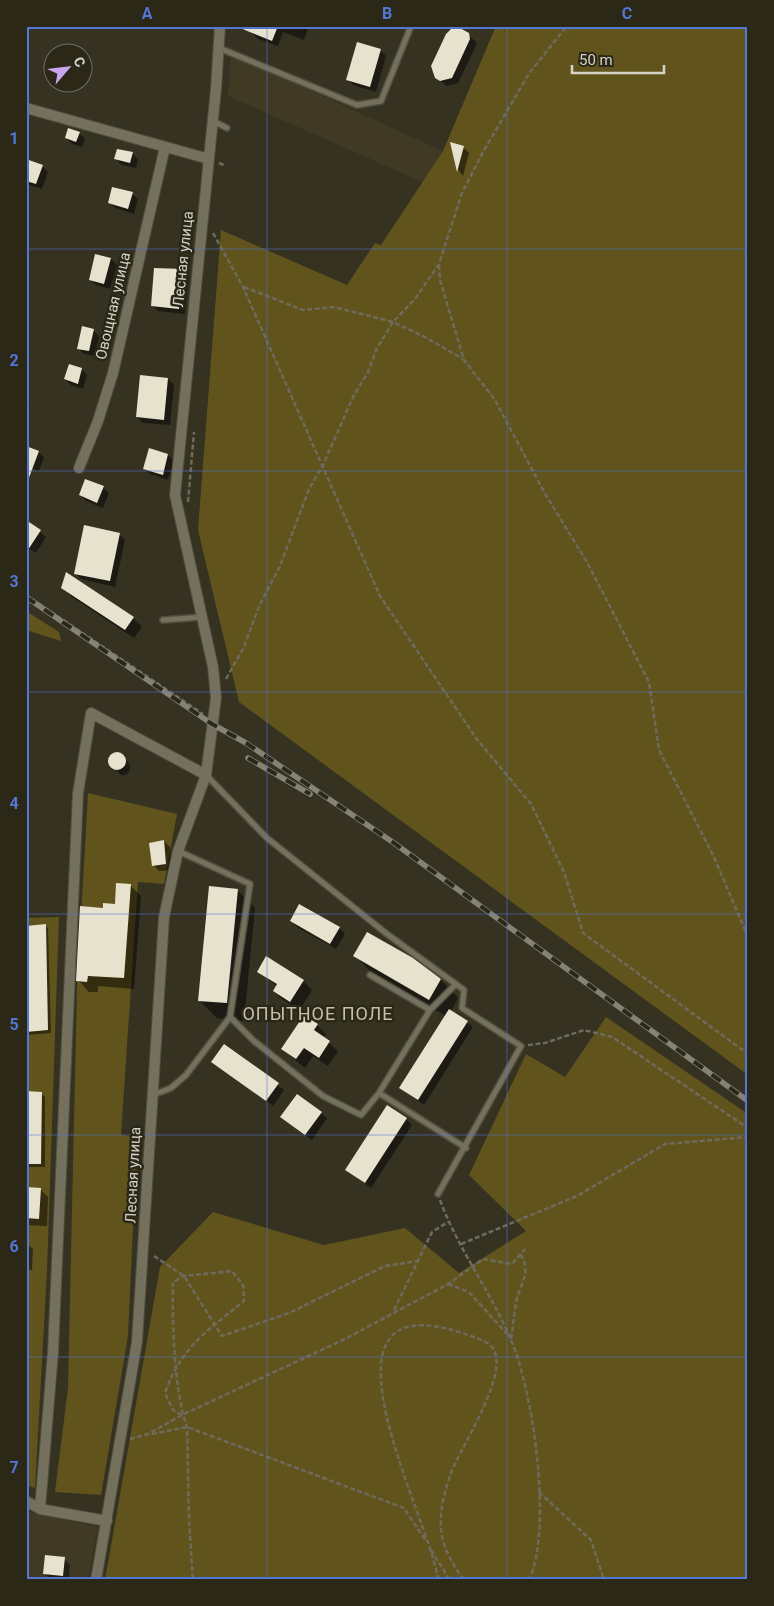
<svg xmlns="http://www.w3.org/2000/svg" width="774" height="1606" viewBox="0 0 774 1606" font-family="Roboto,sans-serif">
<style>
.built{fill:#403a24}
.green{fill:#60541c}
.shadow{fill:#0007}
.building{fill:#e7e2ce}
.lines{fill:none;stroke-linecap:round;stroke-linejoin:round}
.lane-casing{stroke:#514d3f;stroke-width:8}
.street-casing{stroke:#514d3f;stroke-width:12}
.path{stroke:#6e6b5e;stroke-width:2.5;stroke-dasharray:5 2.5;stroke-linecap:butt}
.lane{stroke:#74705e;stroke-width:5}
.street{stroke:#74705e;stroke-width:10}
.rail-casing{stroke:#868376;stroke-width:5.5}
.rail{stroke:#2b2818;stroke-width:4;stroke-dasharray:11;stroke-linecap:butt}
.grid{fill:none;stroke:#5476d4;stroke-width:1;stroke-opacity:0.55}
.labels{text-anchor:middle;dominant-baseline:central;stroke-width:5;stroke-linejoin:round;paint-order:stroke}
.street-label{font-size:15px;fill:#d5d3c9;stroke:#2b2818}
.quarter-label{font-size:18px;letter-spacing:1px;fill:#c4bfac;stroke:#2b2818}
.neatline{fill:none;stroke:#5476d4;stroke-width:2}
.grid-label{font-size:16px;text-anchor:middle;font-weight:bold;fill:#5476d4}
</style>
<rect width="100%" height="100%" fill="#353222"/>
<path class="built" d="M231,54L451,155L436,188L228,96Z
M26,1512L98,1527L88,1580H26Z"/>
<path class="green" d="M496,26H748V1075L239,702L198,530L221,230L347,285L375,243L381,245L443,151Z
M26,611L59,632L61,641L26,630Z
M88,793L177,814L164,884L138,882L121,1135L137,1137L128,1336L101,1495L55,1492L68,1388L77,988Z
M59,917L47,1271L35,1488L26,1485V918Z
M606,1017L748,1114V1580H105L160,1267L213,1212L324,1245L405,1228L459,1273L526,1231L469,1175L526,1054L565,1077Z"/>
<path class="shadow" d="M255,26H309L304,40L283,32L278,46L258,39L252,33Z
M465,32L476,42V46L458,83L447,86L436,77Z
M380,50L386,56L376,92L353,85L348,79Z
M79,133L85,139L82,147L72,144L66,138Z
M451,144L463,147L469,153L463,176L459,171Z
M132,153L138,159L136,168L122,165L116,159Z
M26,162L42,166L48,172L42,189L26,184Z
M132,194L138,199L134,214L115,208L109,202Z
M96,255L111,259L117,265L110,289L96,285L90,280Z
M183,270L189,276L185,314L158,311L152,305Z
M93,330L99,336L95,356L84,354L78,348Z
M81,369L87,375L83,389L71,385L65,379Z
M168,379L174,385L170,425L143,423L137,417Z
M26,402L30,406L26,414Z
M26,448L39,452L44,458L39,471L26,466Z
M149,449L168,455L174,461L168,480L150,474L144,469Z
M103,487L109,493L103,508L86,501L80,495Z
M26,521L46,537L36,553L26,547Z
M119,534L125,540L115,587L81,579L75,573Z
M63,588L133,618L142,627L134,638L72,597Z
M114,754H119L129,763L130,770L126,775H121L110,764L109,760Z
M164,841L170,847L171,870L159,871L153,865Z
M130,885L141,896L134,989L98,986V992H89L78,980L104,909L116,905Z
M237,890L255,908L244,1021L217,1018L199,1000Z
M291,921L339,928L345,934L336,949L297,927Z
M45,925L48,928L51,1033L26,1035V927Z
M355,956L412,959L441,980L458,998L451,1011L473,1027L424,1105L400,1088L446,1016L373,974Z
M258,971L303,981L312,990L300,1010L283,1000L274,991L277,986Z
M317,1025L326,1034L323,1038L338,1051L328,1066L313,1056L305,1068L282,1049Z
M224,1046L284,1090L273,1106L212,1062Z
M26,1092L41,1093L45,1097V1167H26Z
M321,1113L327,1118L312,1140L282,1117Z
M406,1119L412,1125L371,1188L347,1170Z
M26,1188L40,1189L48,1197L47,1226L26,1225Z
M26,1243L33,1249L32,1270L26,1269Z
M64,1559L70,1565L69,1580L50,1579L44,1573Z"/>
<path class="building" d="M235,26H278L272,41Z
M458,27L469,33L470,39L452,78L440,81L435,78L431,66L446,34L451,29Z
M357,42L381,49L370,87L346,80Z
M68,128L80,132L76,142L65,138Z
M450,142L464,146L457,172Z
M117,149L133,152L130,163L114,159Z
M26,159L43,165L36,184L26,181Z
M112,187L133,192L128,209L108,203Z
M95,254L111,258L104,284L89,280Z
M154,268L183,269L179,309L151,306Z
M82,326L94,329L89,351L77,349Z
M69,364L82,368L78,384L64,379Z
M140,375L168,378L164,420L136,417Z
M26,446L39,451L27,483H26Z
M149,448L168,454L163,475L143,469Z
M85,479L104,486L97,503L79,495Z
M26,520L41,530L26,553Z
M84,525L120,533L110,581L74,574Z
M66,572L134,617L125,630L61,588Z
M108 761a9 9 0 1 1 18 0a9 9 0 1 1-18 0Z
M164,840L166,864L152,866L149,843Z
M116,883L131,884L124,978L88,976L87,982L76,981L80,906L103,908V903L115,904Z
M209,886L238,889L227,1003L198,1001Z
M299,904L340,927L330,944L290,921Z
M46,924L48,1030L26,1032V926Z
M367,932L413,958L441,979L429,1000L353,956Z
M266,956L304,980L290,1002L273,991L277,984L257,972Z
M449,1009L468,1021L418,1100L399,1088Z
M304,1015L318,1024L314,1030L330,1041L319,1058L304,1048L296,1059L281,1049Z
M224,1044L279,1083L266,1101L211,1062Z
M26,1091L42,1092L41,1164H26Z
M297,1094L322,1112L305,1135L280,1117Z
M387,1105L407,1118L365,1183L345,1170Z
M26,1187L41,1188L39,1219L26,1218Z
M45,1555L65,1557L63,1576L43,1574Z"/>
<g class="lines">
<g class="lane-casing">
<path id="lane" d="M219,48L357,105L381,101L411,26
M213,121L227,128
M163,620L202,617
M206,775L267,838L387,934L464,990L462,1008L521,1046L438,1194
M178,851L250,884L230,1017L254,1041L323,1096L361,1115L379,1093L466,1148
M370,975L430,1010
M379,1093L430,1010L456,984
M153,1095L171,1088L186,1075L230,1017"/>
</g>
<g class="street-casing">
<path id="street" d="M26,108L209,159
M79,468L98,421L113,373L165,147
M26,1501L40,1509L107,1521
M40,1509L53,1352L78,793L91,713L206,775
M96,1580L137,1342L164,917L178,851L206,775L216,698L213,667L175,495L216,89L220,26"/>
</g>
<path class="path" d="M219,163L226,166
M213,233L243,287L380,596L476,738L531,804L564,872L583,933L748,1054
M439,265L440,280L464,360L495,400L544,492L588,564L649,682L659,750L714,857L748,937
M244,287L303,310L334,307L393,322L423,336L463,359
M188,502L194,432
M26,595L203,714
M226,679L244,647L260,604L280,566L309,489L323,465L353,397L368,372L377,348L393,322L415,299L439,264L462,193L483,152L530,72L567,26
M528,1045L545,1043L584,1030L612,1037L748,1128
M440,1200C458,1249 491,1292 511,1340C533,1390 553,1529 529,1580
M461,1244L577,1196L665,1144L748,1137
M154,1256L184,1276L222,1336L289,1313L385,1266L418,1261
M448,1284L469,1292L507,1334
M394,1310L432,1232L448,1222
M511,1339C513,1327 514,1315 516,1303C519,1285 533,1272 520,1254
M182,1415L173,1410L165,1393C181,1347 208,1330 244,1301L243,1285L232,1271L184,1276L173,1282C172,1320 174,1393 187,1427L189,1520L193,1580
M152,1434L187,1427L404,1508L426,1541
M130,1439L148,1434L182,1415L345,1339L448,1284L483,1259L512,1264L525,1249
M539,1492L591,1540L604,1580
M431,1550L450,1580
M438,1580C432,1522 298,1279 462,1333C471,1336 485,1340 492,1347C512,1371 460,1448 451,1473C444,1492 438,1517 442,1536C445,1552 455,1568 464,1580"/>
<use href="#lane" class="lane"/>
<use href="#street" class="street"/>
<g class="rail-casing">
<path id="rail" d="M26,597L212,724L246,743L394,843L748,1101
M248,758L310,794"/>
</g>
<use href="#rail" class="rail"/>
</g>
<path class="grid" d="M267,26V1580M507,26V1580M26,249H748M26,471H748M26,692H748M26,914H748M26,1135H748M26,1357H748"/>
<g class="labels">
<g class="street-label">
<text transform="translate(183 259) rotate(-84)">Лесная улица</text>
<text transform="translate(113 306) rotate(-77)">Овощная улица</text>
<text transform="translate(133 1175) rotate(-87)">Лесная улица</text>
</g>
<g class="quarter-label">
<text x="318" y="1013">ОПЫТНОЕ ПОЛЕ</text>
</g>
</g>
<rect width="774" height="1606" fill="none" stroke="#2b2818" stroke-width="55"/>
<g transform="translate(68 68) rotate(62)"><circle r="24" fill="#2b2818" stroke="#6f6c5f"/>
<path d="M0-4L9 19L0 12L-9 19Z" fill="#c9a5ee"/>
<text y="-8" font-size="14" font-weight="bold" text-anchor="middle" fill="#d5d3c9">С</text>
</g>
<path d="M572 65v8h92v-8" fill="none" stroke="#d5d3c9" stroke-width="2.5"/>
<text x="579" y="65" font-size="15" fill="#d5d3c9" stroke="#2b2818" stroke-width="4" paint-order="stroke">50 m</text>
<rect x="28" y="28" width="718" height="1550" class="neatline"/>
<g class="grid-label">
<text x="147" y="19">A</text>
<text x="387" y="19">B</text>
<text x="627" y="19">C</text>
<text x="14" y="144">1</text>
<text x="14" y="366">2</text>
<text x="14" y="587">3</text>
<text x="14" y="809">4</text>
<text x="14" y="1030">5</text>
<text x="14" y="1252">6</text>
<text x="14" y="1473">7</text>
</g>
</svg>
